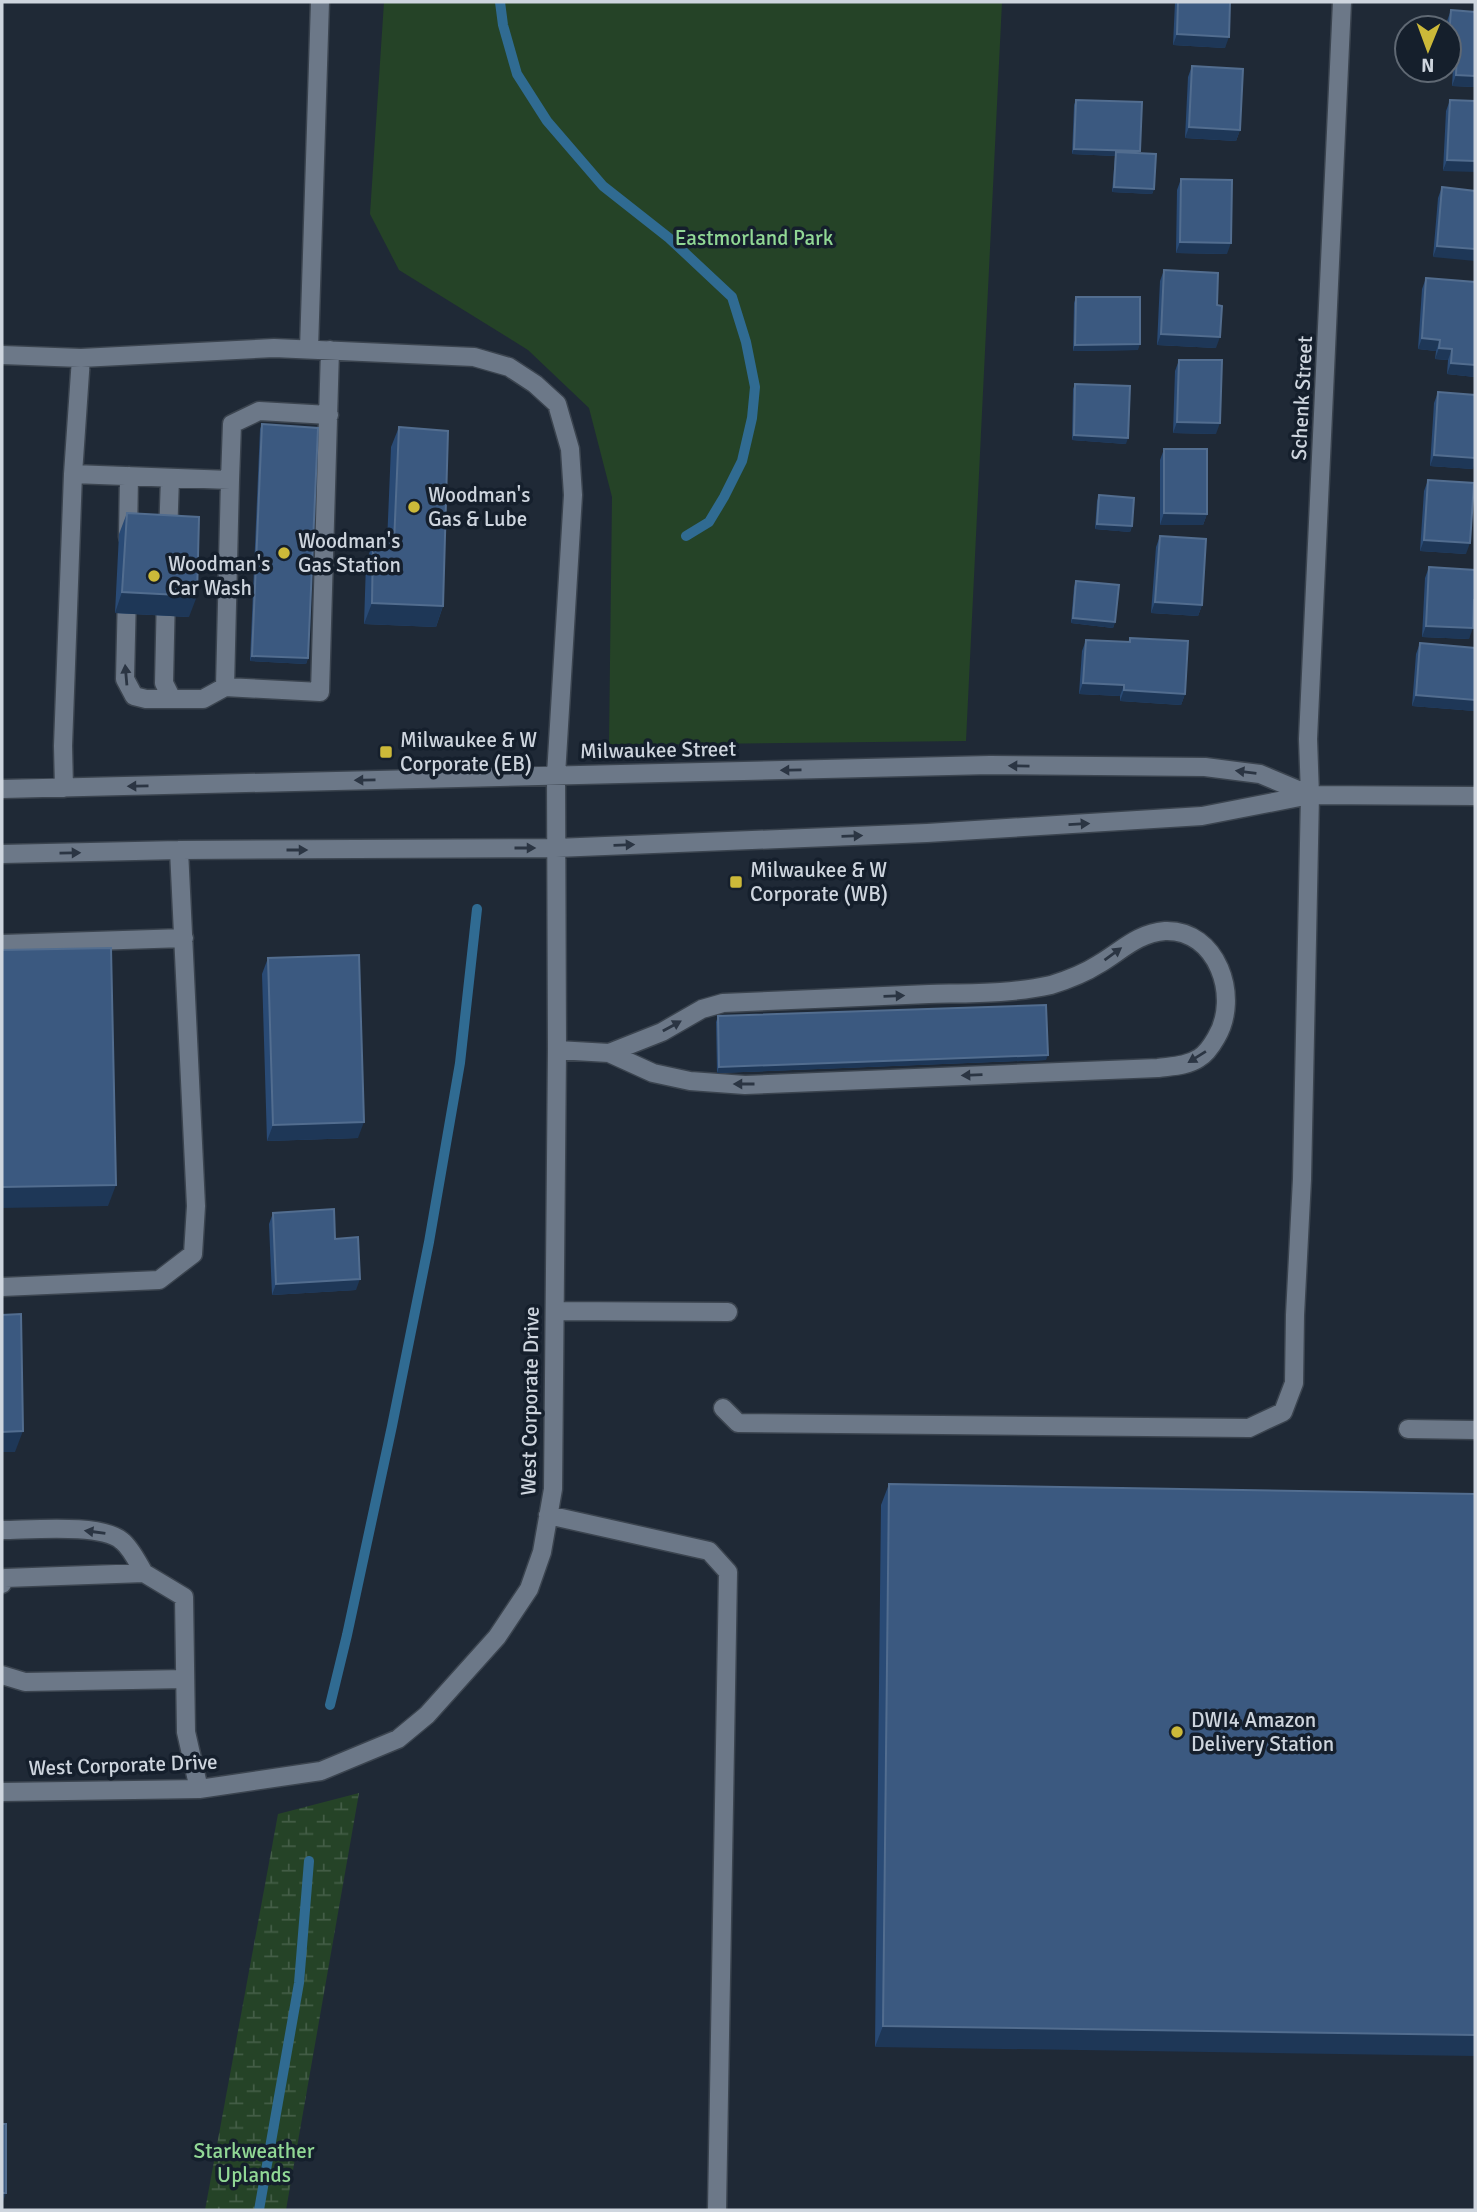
<svg xmlns="http://www.w3.org/2000/svg" width="1477" height="2212" viewBox="0 0 1477 2212" font-family="Signika,sans-serif">
<style>
.wetland{fill:url(#wetland-marsh)}
.green{fill:#254327}
.lines{fill:none;stroke-linecap:round;stroke-linejoin:round}
.stream{stroke:#306b92;stroke-width:10}
.minor-casing{stroke:#3b444f;stroke-width:21}
.minor{stroke:#6c7888;stroke-width:18}
.wall{fill:#294a75}
.shaded-wall{fill:#1e3757}
.building{fill:#3b5980;stroke:#526d8f;stroke-width:2}
.oneway{fill:#2b3543}
.poi-dot{fill:#ccb939;stroke:#151f2c;stroke-width:2.5}
.labels{text-anchor:middle;dominant-baseline:central;stroke-width:7;stroke-linejoin:round;paint-order:stroke}
.park-label{font-size:21px;fill:#91d895;stroke:#151f2c}
.street-label{font-size:21px;fill:#ced5de;stroke:#151f2c}
.poi-label{font-size:21px;fill:#ced5de;stroke:#151f2c;text-anchor:start}
</style>
<defs>
<pattern id="wetland-marsh" width="20" height="14" patternUnits="userSpaceOnUse" patternTransform="scale(1.75)"><rect width="20" height="14" fill="#254327"/><path d="M1 5h8M5 5V1M11 12h8M15 12V8" fill="none" stroke="#435d46"/></pattern>
</defs>
<rect width="100%" height="100%" fill="#1f2936"/>
<path class="wetland" d="M359,1793L286,2210H205L278,1814Z"/>
<path class="green" d="M384,2H1002L966,741L609,745L612,497L589,408L528,350L399,270L370,214Z"/>
<g class="lines">
<path class="stream" d="M500,2L503,25L517,74L547,121L603,186L669,238L732,297L746,342L755,387L752,418L742,461L724,497L709,522L686,536
M330,1705L347,1635L392,1426L429,1242L460,1063L477,909
M259,2210L299,1983L309,1861"/>
<g class="minor-casing">
<path id="minor" d="M309,349L320,2
M2,355L81,358L274,348L474,357L509,367L535,384L557,404L570,449L573,495L556,775L557,1050L553,1489L542,1552L529,1589L497,1637L427,1715L398,1739L321,1771L199,1789L2,1792
M73,474L230,480L232,424L259,411L329,415
M230,480L225,687L320,692L330,350
M128,537L129,476
M168,537L170,478
M127,593L125,679L134,696L146,699H203L225,687
M166,593L164,683L172,699
M64,788L63,746L73,474L81,358
M2,789L990,765L1205,767L1260,774L1310,795
M2,854L179,850L556,848L927,833L1202,816L1310,795L1475,796
M2,944L184,938
M557,1050L609,1053L653,1073L690,1081L745,1085L1158,1068C1172,1066 1187,1066 1199,1058C1206,1054 1212,1045 1216,1038C1241,997 1217,929 1165,931C1138,933 1121,951 1099,964C1085,973 1067,980 1051,985C1011,994 969,993 929,994C860,997 792,1000 723,1003L702,1009L662,1032L609,1053
M2,1287L159,1280L193,1254L196,1206L179,850
M555,1311L728,1312
M723,1408L738,1423L1249,1428L1283,1412L1294,1383L1295,1315L1302,1179L1310,795L1308,739L1342,2
M1408,1429L1475,1430
M548,1515L709,1551L728,1572L717,2210
M2,1530C30,1530 102,1523 122,1541C131,1548 138,1563 144,1573
M2,1584L5,1578L144,1573L184,1597L186,1732L199,1789
M2,1675L25,1682L185,1679"/>
</g>
<use href="#minor" class="minor"/>
</g>
<path class="wall" d="M1175,2H1230L1225,48L1173,45Z
M1451,10L1475,87L1452,86L1454,48L1449,47V28H1446L1447,21Z
M1192,66L1240,130L1236,141L1185,138L1188,77Z
M1076,100L1139,153L1154,189L1152,194L1112,192L1115,156L1072,154L1074,105Z
M1450,100L1475,101L1443,171L1446,111Z
M1181,179L1227,254L1176,253L1177,190Z
M1442,187L1475,191L1433,257L1438,198Z
M1164,270L1216,348L1157,345L1160,281Z
M1426,278L1475,377L1447,374L1448,360L1435,359L1436,351L1418,349L1422,289Z
M1076,297L1138,350L1073,351L1074,303Z
M1179,360L1216,434L1173,433L1175,371Z
M1075,384L1126,444L1072,440L1073,389Z
M1438,392L1473,469L1430,466L1434,403Z
M262,424L308,658L306,664L250,661L260,429Z
M399,427L443,606L436,627L364,624L366,563L373,542L387,543L391,447Z
M1164,449L1207,514L1203,525H1160V460Z
M1428,480L1466,554L1420,551L1424,491Z
M1099,495L1132,526L1130,532L1095,529L1097,501Z
M127,513L189,617L115,613L119,534Z
M1160,536L1202,605L1198,616L1151,613L1156,547Z
M1429,567L1473,611L1469,639L1422,637L1425,578Z
M1076,581L1115,622L1113,628L1071,623L1074,587Z
M1130,638L1185,694L1181,705L1120,701V696L1079,694L1082,651L1086,640L1128,642Z
M1420,643L1475,711L1412,706L1416,654Z
M268,958L358,1138L267,1141L262,974Z
M718,1016L1046,1060L717,1073L716,1022Z
M273,1213L335,1239L356,1290L272,1295L269,1224Z
M889,1484L1475,1494L875,2047L881,1505Z"/>
<path class="shaded-wall" d="M1177,34L1229,37L1225,48L1173,45Z
M1449,36L1458,37L1454,48L1449,47Z
M1456,75L1475,76V87L1452,86Z
M1189,127L1240,130L1236,141L1185,138Z
M1074,149L1140,151L1138,157L1116,152L1115,156L1072,154Z
M1447,160L1475,161V172L1443,171Z
M1114,187L1154,189L1152,194L1112,192Z
M1180,242L1231,243L1227,254L1176,253Z
M1437,246L1475,249V261L1433,257Z
M1161,334L1220,337L1216,348L1157,345Z
M1422,338L1440,340L1436,351L1418,349Z
M1140,344L1138,350L1073,351L1075,345Z
M1439,348L1452,349L1448,360L1435,359Z
M1451,363L1475,365V377L1447,374Z
M1177,422L1220,423L1216,434L1173,433Z
M1074,435L1128,438L1126,444L1072,440Z
M1434,455L1475,458V463L1473,469L1430,466Z
M1164,513L1207,514L1203,525H1160Z
M1097,524L1132,526L1130,532L1095,529Z
M1424,540L1470,543L1466,554L1420,551Z
M122,592L197,596L189,617L115,613Z
M1155,602L1202,605L1198,616L1151,613Z
M372,603L443,606L436,627L364,624Z
M1073,618L1115,622L1113,628L1071,623Z
M1426,626L1473,628L1469,639L1422,637Z
M252,656L308,658L306,664L250,661Z
M1083,683L1124,685L1120,696L1079,694Z
M1124,690L1185,694L1181,705L1120,701Z
M1416,695L1475,700V711L1412,706Z
M1048,1055L1046,1060L717,1073L719,1067Z
M364,1122L358,1138L267,1141L273,1125Z
M116,1185L108,1206L2,1208V1187Z
M360,1279L356,1290L272,1295L276,1284Z
M23,1431L15,1452H2V1432Z
M883,2026L1475,2035V2056L875,2047Z
M2,2193H6L2,2205Z"/>
<path class="building" d="M1178,2H1230L1229,37L1177,34Z
M1451,10L1475,12V76L1456,75L1458,37L1449,36Z
M1192,66L1243,69L1240,130L1189,127Z
M1076,100L1142,102L1140,151L1074,149Z
M1450,100L1475,101V161L1447,160Z
M1116,152L1156,154L1154,189L1114,187Z
M1181,179L1232,180L1231,243L1180,242Z
M1442,187L1475,191V249L1437,246Z
M1164,270L1218,273L1217,305L1222,306L1220,337L1161,334Z
M1426,278L1475,282V365L1451,363L1452,349L1439,348L1440,340L1422,338Z
M1076,297H1140V344L1075,345Z
M1179,360H1222L1220,423L1177,422Z
M1075,384L1130,386L1128,438L1074,435Z
M1438,392L1475,395V458L1434,455Z
M262,424L318,428L308,658L252,656Z
M399,427L448,431L443,606L372,603L373,542L394,543Z
M1164,449H1207V514L1164,513Z
M1428,480L1474,483L1470,543L1424,540Z
M1099,495L1134,498L1132,526L1097,524Z
M127,513L199,517L197,596L122,592Z
M1160,536L1206,539L1202,605L1155,602Z
M1429,567L1475,570V600H1474L1473,628L1426,626Z
M1076,581L1119,585L1115,622L1073,618Z
M1130,638L1188,641L1185,694L1124,690V685L1083,683L1086,640L1130,642Z
M1420,643L1475,648V700L1416,695Z
M111,948L116,1185L2,1187V950Z
M359,955L364,1122L273,1125L268,958Z
M1046,1005L1048,1055L719,1067L718,1016Z
M334,1209L335,1239L358,1237L360,1279L276,1284L273,1213Z
M21,1314L23,1431L2,1432V1315Z
M889,1484L1475,1494V2035L883,2026Z
M2,2124H6V2193H2Z"/>
<defs><path id="oneway-solid" d="M-6-.8H1V-3.2L6.5 0L1 3.2V.8H-6Z" transform="scale(1.75)"/></defs>
<g class="oneway">
<use href="#oneway-solid" transform="translate(126 675) rotate(-95)"/>
<use href="#oneway-solid" transform="translate(1019 766) rotate(-179)"/>
<use href="#oneway-solid" transform="translate(791 770) rotate(179)"/>
<use href="#oneway-solid" transform="translate(1246 772) rotate(-173)"/>
<use href="#oneway-solid" transform="translate(365 780) rotate(179)"/>
<use href="#oneway-solid" transform="translate(138 786) rotate(179)"/>
<use href="#oneway-solid" transform="translate(1079 824) rotate(-3)"/>
<use href="#oneway-solid" transform="translate(852 836) rotate(-2)"/>
<use href="#oneway-solid" transform="translate(624 845) rotate(-2)"/>
<use href="#oneway-solid" transform="translate(525 848)"/>
<use href="#oneway-solid" transform="translate(297 850)"/>
<use href="#oneway-solid" transform="translate(70 853) rotate(-1)"/>
<use href="#oneway-solid" transform="translate(1113 954) rotate(-36)"/>
<use href="#oneway-solid" transform="translate(894 996) rotate(-2)"/>
<use href="#oneway-solid" transform="translate(672 1026) rotate(-29)"/>
<use href="#oneway-solid" transform="translate(1197 1057) rotate(148)"/>
<use href="#oneway-solid" transform="translate(972 1075) rotate(178)"/>
<use href="#oneway-solid" transform="translate(744 1084) rotate(-180)"/>
<use href="#oneway-solid" transform="translate(95 1532) rotate(-172)"/>
</g>
<g class="poi-dot">
<circle cx="414" cy="507" r="7"/>
<circle cx="284" cy="553" r="7"/>
<circle cx="154" cy="576" r="7"/>
<rect x="379" y="745" width="14" height="14" rx="3.5"/>
<rect x="729" y="875" width="14" height="14" rx="3.5"/>
<circle cx="1177" cy="1732" r="7"/>
</g>
<g class="labels">
<g class="park-label">
<text x="754" y="238">Eastmorland Park</text>
<text x="254" y="2151">Starkweather<tspan x="254" dy="24">Uplands</tspan></text>
</g>
<g class="street-label">
<text transform="translate(1302 398) rotate(-87)">Schenk Street</text>
<text transform="translate(658 750) rotate(-1)">Milwaukee Street</text>
<text transform="translate(530 1401) rotate(-89)">West Corporate Drive</text>
<text transform="translate(123 1765) rotate(-2)">West Corporate Drive</text>
</g>
<g class="poi-label">
<text x="428" y="495">Woodman's<tspan x="428" dy="24">Gas &amp; Lube</tspan></text>
<text x="298" y="541">Woodman's<tspan x="298" dy="24">Gas Station</tspan></text>
<text x="168" y="564">Woodman's<tspan x="168" dy="24">Car Wash</tspan></text>
<text x="400" y="740">Milwaukee &amp; W<tspan x="400" dy="24">Corporate (EB)</tspan></text>
<text x="750" y="870">Milwaukee &amp; W<tspan x="750" dy="24">Corporate (WB)</tspan></text>
<text x="1191" y="1720">DWI4 Amazon<tspan x="1191" dy="24">Delivery Station</tspan></text>
</g>
</g>
<rect width="1477" height="2212" fill="none" stroke="#ced5de" stroke-width="7"/>
<g transform="translate(1428 49) rotate(181)"><circle r="33" fill="#151f2c" stroke="#5f6873" stroke-width="2"/>
<path d="M0-5L12 26L0 18L-12 26Z" fill="#ccb939"/>
<text y="-10" font-size="19" font-weight="bold" text-anchor="middle" fill="#ced5de">N</text>
</g>
</svg>
